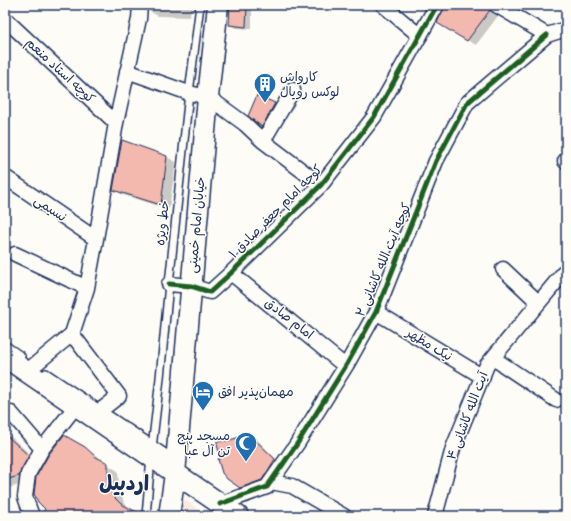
<svg xmlns="http://www.w3.org/2000/svg" width="571" height="521" viewBox="0 0 571 521" font-family="Mynerve,'Playpen Sans Arabic',sans-serif">
<style>
.built{fill:#fae8e1}
.shadow{fill:#0003}
.building{fill:#f3b8ae;stroke:#1b2f5e}
.lines{fill:none;stroke-linecap:round;stroke-linejoin:round}
.service-casing{stroke:#1b2f5e;stroke-width:10}
.minor-casing{stroke:#1b2f5e;stroke-width:17}
.secondary-casing{stroke:#1b2f5e;stroke-width:23}
.service{stroke:#fdfcf7;stroke-width:7}
.minor{stroke:#fdfcf7;stroke-width:14}
.secondary{stroke:#fdfcf7;stroke-width:20}
.cycleway-casing{stroke:#fdfcf7;stroke-width:8}
.cycleway{stroke:#1b5e20;stroke-width:5}
.labels{text-anchor:middle;dominant-baseline:central;stroke-width:3;stroke-linejoin:round;paint-order:stroke}
.street-label{font-size:13px;fill:#1b2f5e;stroke:#fdfcf7}
.poi-label{font-size:13px;fill:#1b2f5e;stroke:#fdfcf7;text-anchor:start}
.town-label{font-size:21px;font-weight:bold;fill:#1b2f5e;stroke:#fdfcf7}
</style>
<rect width="100%" height="100%" fill="#fdfcf7"/>
<filter id="ink" filterUnits="userSpaceOnUse"><feTurbulence type="fractalNoise" baseFrequency=".025" numOctaves="2"/><feDisplacementMap in="SourceGraphic" scale="8" xChannelSelector="R" yChannelSelector="G"/><feConvolveMatrix kernelMatrix="1 2 1 2 8 2 1 2 1" color-interpolation-filters="sRGB"/></filter>
<g filter="url(#ink)">
<path class="built" d="M179,496L208,516H177Z"/>
<path class="shadow" d="M149,5H191L190,17L158,16L149,11Z
M447,5H484L498,16L476,45L467,40Z
M246,7L252,10V29L236,28L230,25Z
M258,96L280,107L268,129L262,126Z
M122,141L167,157L176,162L169,209L123,195L114,190Z
M5,431L39,463L30,482L5,489Z
M249,435L255,438L280,463L267,483L247,490L227,478L222,459L230,441Z
M64,437L96,455L105,463L118,471L119,486L124,503L140,516H43L46,509Z
M185,510L188,511L192,516H182V512Z"/>
<path class="building" d="M230,5L247,6L246,27L229,25Z
M445,5H484L490,10L467,41L437,23Z
M257,95L275,103L262,127L248,116Z
M122,140L167,156L161,205L113,190Z
M5,434L29,456L21,470L19,476L5,480Z
M249,434L275,459L262,480L240,488L227,479L222,473L218,459L221,458L216,442L230,440Z
M64,435L85,447L96,457L108,463V479L113,496L121,504L141,514V516H41L45,509L38,502L34,494L36,477L49,454Z"/>
<g class="lines">
<g class="service-casing">
<path id="service" d="M5,345L21,356
M46,373L174,459
M146,516L151,457L160,378L169,284L189,93L200,5"/>
</g>
<g class="minor-casing">
<path id="minor" d="M383,5L420,36
M496,5L547,35L566,29
M5,19L116,123
M127,71L189,93L208,97L245,124L263,141L321,185
M263,141L293,90
M565,161L566,160
M5,177L96,239
M15,254L87,288
M503,269L538,302
M231,273L345,366
M169,284L191,286L210,292L231,273L321,185L374,117L437,5
M376,312L483,377
M72,334L119,396L92,417
M493,358L556,400
M26,372L72,334L87,288L96,239L116,123L139,19L140,5
M11,413L42,449
M271,482L292,486L344,516
M220,504L267,487L297,444L347,364L376,312L436,161L467,103L547,35
M32,516L25,497L28,474L42,449L76,406
M435,516L453,448L487,365L566,270"/>
</g>
<g class="secondary-casing">
<path id="secondary" d="M5,357L238,516
M169,516L175,474L208,97L218,5"/>
</g>
<use href="#service" class="service"/>
<use href="#minor" class="minor"/>
<use href="#secondary" class="secondary"/>
<g class="cycleway-casing">
<path id="cycleway" d="M169,284L191,286L210,292L231,273L321,185L374,117L437,5
M220,504L267,487L297,444L347,364L376,312L436,161L467,103L547,35"/>
</g>
<use href="#cycleway" class="cycleway"/>
</g>
</g>
<defs>
<g id="building-pin" transform="scale(1.15)"><path d="M0 17L-7.5 6A9.5 9.5 0 1 1 7.5 6Z" fill="#1f6fb2" stroke="#fdfcf7"/><path d="M-4-6H4V6H1V3H-1V6H-4ZM-2.5-4.3h1.7v1.8h-1.7ZM.8-4.3h1.7v1.8H.8ZM-2.5-1h1.7V.8h-1.7ZM.8-1h1.7V.8H.8Z" fill="#fff"/></g>
<g id="hotel-pin" transform="scale(1.15)"><path d="M0 17L-7.5 6A9.5 9.5 0 1 1 7.5 6Z" fill="#1f6fb2" stroke="#fdfcf7"/><path d="M-6-4.5h1.5V1H6V5H4.5V3h-9V5H-6ZM-4 0a1.8 1.8 0 1 1 3.6 0ZM.5 0V-2.5h3Q6-2.5 6 0Z" fill="#fff"/></g>
<g id="mosque-pin" transform="scale(1.15)"><path d="M0 17L-7.5 6A9.5 9.5 0 1 1 7.5 6Z" fill="#1f6fb2" stroke="#fdfcf7"/><path d="M3.5-4.9A6 6 0 1 0 3.5 4.9A5 5 0 1 1 3.5-4.9Z" fill="#fff"/></g>
</defs>
<g fill-rule="evenodd">
<use href="#building-pin" x="265" y="84"/>
<use href="#hotel-pin" x="203" y="392"/>
<use href="#mosque-pin" x="246" y="443"/>
</g>
<g class="labels">
<g class="street-label">
<text transform="translate(60 71) rotate(43)">کوچه استاد منعم</text>
<text transform="translate(50 209) rotate(34)">نسیمی</text>
<text transform="translate(276 212) rotate(-45)">کوچه امام جعفر صادق ۱</text>
<text transform="translate(163 223) rotate(-84)">خط ویژه</text>
<text transform="translate(197 225) rotate(-85)">خیابان امام خمینی</text>
<text transform="translate(384 260) rotate(-67)">کوچه آیت الله کاشانی ۲</text>
<text transform="translate(289 319) rotate(38)">امام صادق</text>
<text transform="translate(429 345) rotate(31)">نیک مظهر</text>
<text transform="translate(468 416) rotate(-69)">آیت الله کاشانی ۴</text>
</g>
<g class="poi-label">
<text x="280" y="77">کارواش<tspan x="280" dy="15">لوکس رویال</tspan></text>
<text x="218" y="392">مهمان‌پذیر افق</text>
<text x="230" y="436" text-anchor="end">مسجد پنج<tspan x="230" dy="15">تن آل عبا</tspan></text>
</g>
<g class="town-label">
<text x="124" y="484">اردبیل</text>
</g>
</g>
<rect width="571" height="521" fill="none" stroke="#fdfcf7" stroke-width="20"/>
<rect x="10" y="10" width="551" height="501" fill="none" stroke="#1b2f5e" stroke-width="1.5" filter="url(#ink)"/>
</svg>
